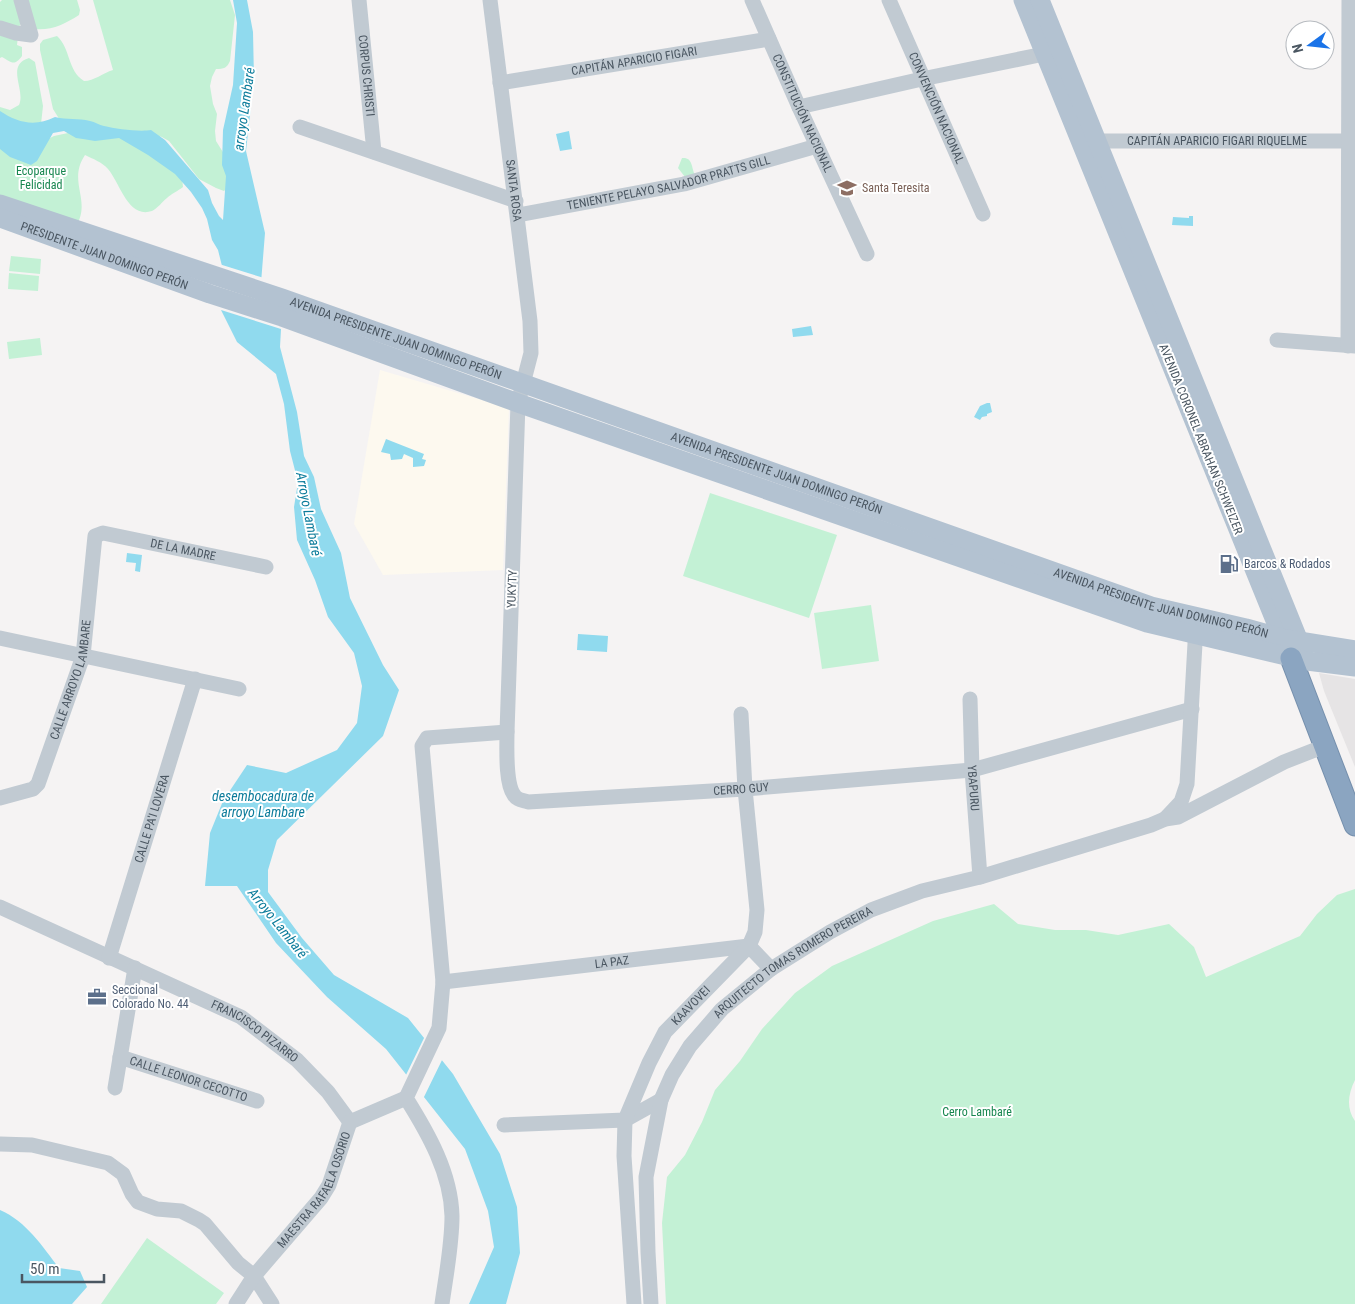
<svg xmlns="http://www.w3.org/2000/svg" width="1355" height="1304" viewBox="0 0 1355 1304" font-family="'Roboto Condensed',sans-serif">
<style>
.commercial{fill:#fdf9ef}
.education{fill:#e6e4e5}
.green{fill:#c3f1d5}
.water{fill:#90daee}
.pier{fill:#f5f3f3}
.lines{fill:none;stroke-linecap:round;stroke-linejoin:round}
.highway-casing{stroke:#7690ad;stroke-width:23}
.minor{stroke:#c1cad2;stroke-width:15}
.major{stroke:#b3c2d1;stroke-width:19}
.highway{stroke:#8ba5c1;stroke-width:21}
.labels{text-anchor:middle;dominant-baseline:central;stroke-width:4;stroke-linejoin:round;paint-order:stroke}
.street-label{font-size:12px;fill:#4a5661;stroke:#fff}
.park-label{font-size:12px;fill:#17864f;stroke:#fff}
.education-label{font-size:12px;fill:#785e54;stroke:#fff;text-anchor:start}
.service-label{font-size:12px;fill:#4e5e75;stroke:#fff;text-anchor:start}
.water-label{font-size:14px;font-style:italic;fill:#0c7c9b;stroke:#fff}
</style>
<rect width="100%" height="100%" fill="#f5f3f3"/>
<path class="commercial" d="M380,370L509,408L503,570L383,575L354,524Z"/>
<path class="education" d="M1319,673L1355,679V767L1324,691Z"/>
<path class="green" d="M2,0H15L21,23L19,27L17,45L22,47V56C14,67 11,62 2,57L0,58V2Z
M23,0H77L80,10L79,15C65,24 51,31 34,29Z
M93,0H230L235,15L230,61C227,68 224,69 216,69L212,77L210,86L213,104L217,114L215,131L216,141L231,165V184L224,191L216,188L199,179L169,141L160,136L182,177L183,187C178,191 171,194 167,198C162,202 158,208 152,211C128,219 120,183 108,169C102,162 93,159 85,155C67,182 92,200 76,226L0,203V107L10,110L19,105C26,90 5,65 29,58L35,62L43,106L41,124L46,140L54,136L68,133L53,109L40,50V44L43,40L57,36C71,49 67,70 84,81C94,81 103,73 113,70Z
M682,158C693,157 691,167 695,175L685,177L678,168Z
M11,256L41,259L40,274L9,271Z
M9,273L39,276L38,291L8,289Z
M40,338L42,355L9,359L7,342Z
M710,493L837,535L809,618L683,576Z
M871,605L879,661L822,669L814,613Z
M1355,889V1080C1348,1094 1346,1108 1355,1121V1304H666L662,1223L667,1177L685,1155L702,1122L715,1090L740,1061L762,1029L795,993L832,966L933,921L994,904L1018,924L1055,930H1086L1118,935L1169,924L1194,947L1206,977L1300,936L1317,914L1337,895Z
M147,1238L224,1293L216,1304H101Z"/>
<path class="water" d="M233,0H247L253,32L254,79L246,151L265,233L261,283L223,270L218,250L212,240L207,219L202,208L191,192L175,174L148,155L119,138L95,141L83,139L76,138L64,131L53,133L37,161L31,165L10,157L0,149V111C18,123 35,127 55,117C67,120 78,118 90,121C95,122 99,125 104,126C116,129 140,132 151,130L165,140L208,190L212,203L219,216L223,220L226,176L222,165L223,130L233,85L237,23Z
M569,131L572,149L560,151L556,134Z
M1189,216H1193V226L1172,225L1173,217L1189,218Z
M221,310L281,329L280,347L297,412L304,456L314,477L321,509L341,553L350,598L383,665L399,690L383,736L277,840L268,870V892L302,938L334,975L408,1018L453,1074L500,1154L517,1207L520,1253L506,1304H469L494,1247L488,1211L465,1149L386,1049L327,997L276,943L237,886H205L210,833L223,801L247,765L286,773L337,750L357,723L362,686L354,653L328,617L315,580L297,540L294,507L298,482L290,451L284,404L276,374L237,342Z
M811,326L813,335L793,337L792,329Z
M987,403H990L992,412L987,414V416L982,417L980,420L974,417L980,406Z
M386,439L424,454L422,459L426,460L424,466L413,467V458L404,454L402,459L391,460L390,454L381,452Z
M127,553L142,555L140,572L135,571L136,563L126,562Z
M578,634L608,636L607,652L577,650Z
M0,1210C26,1221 43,1247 59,1268L80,1271L87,1287L72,1304H0Z"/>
<path class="pier" d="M219,264L264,278L263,284L220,271Z
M425,1036L443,1058L423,1099L405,1077Z"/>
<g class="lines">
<g class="highway-casing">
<path id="highway" d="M1291,658L1355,825"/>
</g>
<g class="minor">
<path id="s1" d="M359,0L374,152"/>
<path id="s2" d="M490,0L530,321L531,353L518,403L507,732C507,747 505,783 514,795C517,800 522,800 528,802L745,789L972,770L1192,709"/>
<path id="s3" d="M752,0L799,107L867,254"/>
<path id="s4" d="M889,0L983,214"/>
<path d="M0,28L16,33L31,35L21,0"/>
<path id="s5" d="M500,83L769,39"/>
<path d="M799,107L922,79L1044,54"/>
<path d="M300,127L516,201"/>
<path id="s6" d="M1088,141H1355"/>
<path id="s7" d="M518,215L684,184L817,146"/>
<path d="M1277,340L1355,346"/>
<path d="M1348,346L1349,0"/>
<path d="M0,638L239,689"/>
<path id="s8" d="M970,699L972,770L980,877"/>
<path id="s9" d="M0,798L33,789L38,784L83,656L95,536L103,533L266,567"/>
<path d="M1165,819L1181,802L1187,784L1196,626"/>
<path id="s10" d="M0,907L241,1017L297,1060L328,1092L350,1122"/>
<path d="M749,946L771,969"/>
<path id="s11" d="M109,958L195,679"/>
<path id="s12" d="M443,982L749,946"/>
<path id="s13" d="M120,1057L257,1101"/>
<path d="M115,1088L135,968"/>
<path d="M504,1125L625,1120L661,1100"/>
<path d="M0,1144L32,1145L108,1163L123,1174L132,1194L138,1202L157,1209L181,1211L199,1220L205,1224L238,1263L254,1276L272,1304"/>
<path id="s14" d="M236,1304L254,1276L321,1198L329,1185L350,1122L406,1098"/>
<path d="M442,1304C446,1275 452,1245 452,1216C451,1173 428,1133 406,1098L439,1028L443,982L422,746L427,738L507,732"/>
<path id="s15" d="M634,1304L624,1156L625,1120L649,1063L665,1032L749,946L755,932L757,910L745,789L741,714"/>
<path id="s16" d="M651,1304L648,1252L646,1177L661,1100L672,1075L690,1046L722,1009L771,969L830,932L871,910L922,891L980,877L1151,825L1165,819L1178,817L1284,762L1325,746"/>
</g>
<g class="major">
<path d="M1023,0L1285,645"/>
<path d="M1040,0L1303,651"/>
<path id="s17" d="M0,204L282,298L1151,606L1246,628L1282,638L1355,650"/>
<path id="s18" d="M0,218L210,294L282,317L518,403L1147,623L1307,661L1355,667"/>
</g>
<use href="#highway" class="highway"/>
</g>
<defs>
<g id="school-bare" transform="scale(1.5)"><path d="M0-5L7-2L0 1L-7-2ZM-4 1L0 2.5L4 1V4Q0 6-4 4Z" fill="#8d6e63" stroke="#fff" stroke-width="2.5" paint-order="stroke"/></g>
<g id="fuel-bare" transform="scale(1.5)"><path d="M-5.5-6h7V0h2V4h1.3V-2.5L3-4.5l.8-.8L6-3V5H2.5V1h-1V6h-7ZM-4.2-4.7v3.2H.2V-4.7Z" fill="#5c6f8a" stroke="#fff" stroke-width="2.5" paint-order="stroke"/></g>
<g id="office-bare" transform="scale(1.5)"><path d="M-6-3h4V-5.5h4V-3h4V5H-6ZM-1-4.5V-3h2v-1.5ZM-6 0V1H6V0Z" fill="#5c6f8a" stroke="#fff" stroke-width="2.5" paint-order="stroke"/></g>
</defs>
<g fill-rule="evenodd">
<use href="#school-bare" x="847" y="188"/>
<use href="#fuel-bare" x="1229" y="564"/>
<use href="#office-bare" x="97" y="997"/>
</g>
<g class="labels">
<g class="street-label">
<text stroke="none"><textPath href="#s5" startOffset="136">CAPITÁN APARICIO FIGARI</textPath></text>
<text stroke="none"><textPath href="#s1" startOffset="76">CORPUS CHRISTI</textPath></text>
<text stroke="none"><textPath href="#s4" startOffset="118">CONVENCIÓN NACIONAL</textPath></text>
<text stroke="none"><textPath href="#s3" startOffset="124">CONSTITUCIÓN NACIONAL</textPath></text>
<text stroke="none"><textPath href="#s6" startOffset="129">CAPITÁN APARICIO FIGARI RIQUELME</textPath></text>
<text stroke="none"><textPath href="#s7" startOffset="154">TENIENTE PELAYO SALVADOR PRATTS GILL</textPath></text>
<text stroke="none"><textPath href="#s2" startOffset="192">SANTA ROSA</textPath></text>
<text stroke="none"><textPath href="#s18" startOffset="111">PRESIDENTE JUAN DOMINGO PERÓN</textPath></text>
<text stroke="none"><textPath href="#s17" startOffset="418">AVENIDA PRESIDENTE JUAN DOMINGO PERÓN</textPath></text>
<text transform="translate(1201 439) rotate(68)">AVENIDA CORONEL ABRAHAN SCHWEIZER</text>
<text stroke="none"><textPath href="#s17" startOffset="822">AVENIDA PRESIDENTE JUAN DOMINGO PERÓN</textPath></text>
<text stroke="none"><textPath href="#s9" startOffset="388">DE LA MADRE</textPath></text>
<text transform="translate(512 589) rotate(-88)">YUKYTY</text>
<text stroke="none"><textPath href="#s17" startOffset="1228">AVENIDA PRESIDENTE JUAN DOMINGO PERÓN</textPath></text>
<text stroke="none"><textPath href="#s9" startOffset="151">CALLE ARROYO LAMBARE</textPath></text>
<text stroke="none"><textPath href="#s8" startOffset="89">YBAPURU</textPath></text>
<text stroke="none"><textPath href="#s2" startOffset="1030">CERRO GUY</textPath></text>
<text stroke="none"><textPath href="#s11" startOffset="146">CALLE PA'I LOVERA</textPath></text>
<text stroke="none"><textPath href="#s12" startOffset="170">LA PAZ</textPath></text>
<text stroke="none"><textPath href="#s16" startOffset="401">ARQUITECTO TOMAS ROMERO PEREIRA</textPath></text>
<text stroke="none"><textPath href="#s15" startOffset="318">KAAVOVEI</textPath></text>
<text stroke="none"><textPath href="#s10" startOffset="284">FRANCISCO PIZARRO</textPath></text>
<text stroke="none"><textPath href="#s13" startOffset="72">CALLE LEONOR CECOTTO</textPath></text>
<text stroke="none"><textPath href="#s14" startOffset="140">MAESTRA RAFAELA OSORIO</textPath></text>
</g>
<g class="park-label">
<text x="41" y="171">Ecoparque<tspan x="41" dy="14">Felicidad</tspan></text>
<text x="977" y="1112">Cerro Lambaré</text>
</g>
<g class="education-label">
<text x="862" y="188">Santa Teresita</text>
</g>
<g class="service-label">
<text x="1244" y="564">Barcos &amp; Rodados</text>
<text x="112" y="990">Seccional<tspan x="112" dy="14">Colorado No. 44</tspan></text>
</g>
<g class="water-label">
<text transform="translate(244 109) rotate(-82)">arroyo Lambaré</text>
<text transform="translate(309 514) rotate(79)">Arroyo Lambaré</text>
<text x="263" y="796">desembocadura de<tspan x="263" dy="16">arroyo Lambare</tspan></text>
<text transform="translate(278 923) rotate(51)">Arroyo Lambaré</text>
</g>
</g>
<g transform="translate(1310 45) rotate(255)"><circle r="24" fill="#ffffff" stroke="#b7bbc0"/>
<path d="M0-4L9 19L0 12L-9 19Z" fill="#1a73e8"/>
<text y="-8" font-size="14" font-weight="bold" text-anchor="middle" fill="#4a5661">N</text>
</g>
<path d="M22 1274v8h82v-8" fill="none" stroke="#4a5661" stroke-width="2.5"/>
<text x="30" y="1274" font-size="15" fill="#4a5661" stroke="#ffffff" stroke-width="4" paint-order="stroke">50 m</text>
</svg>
